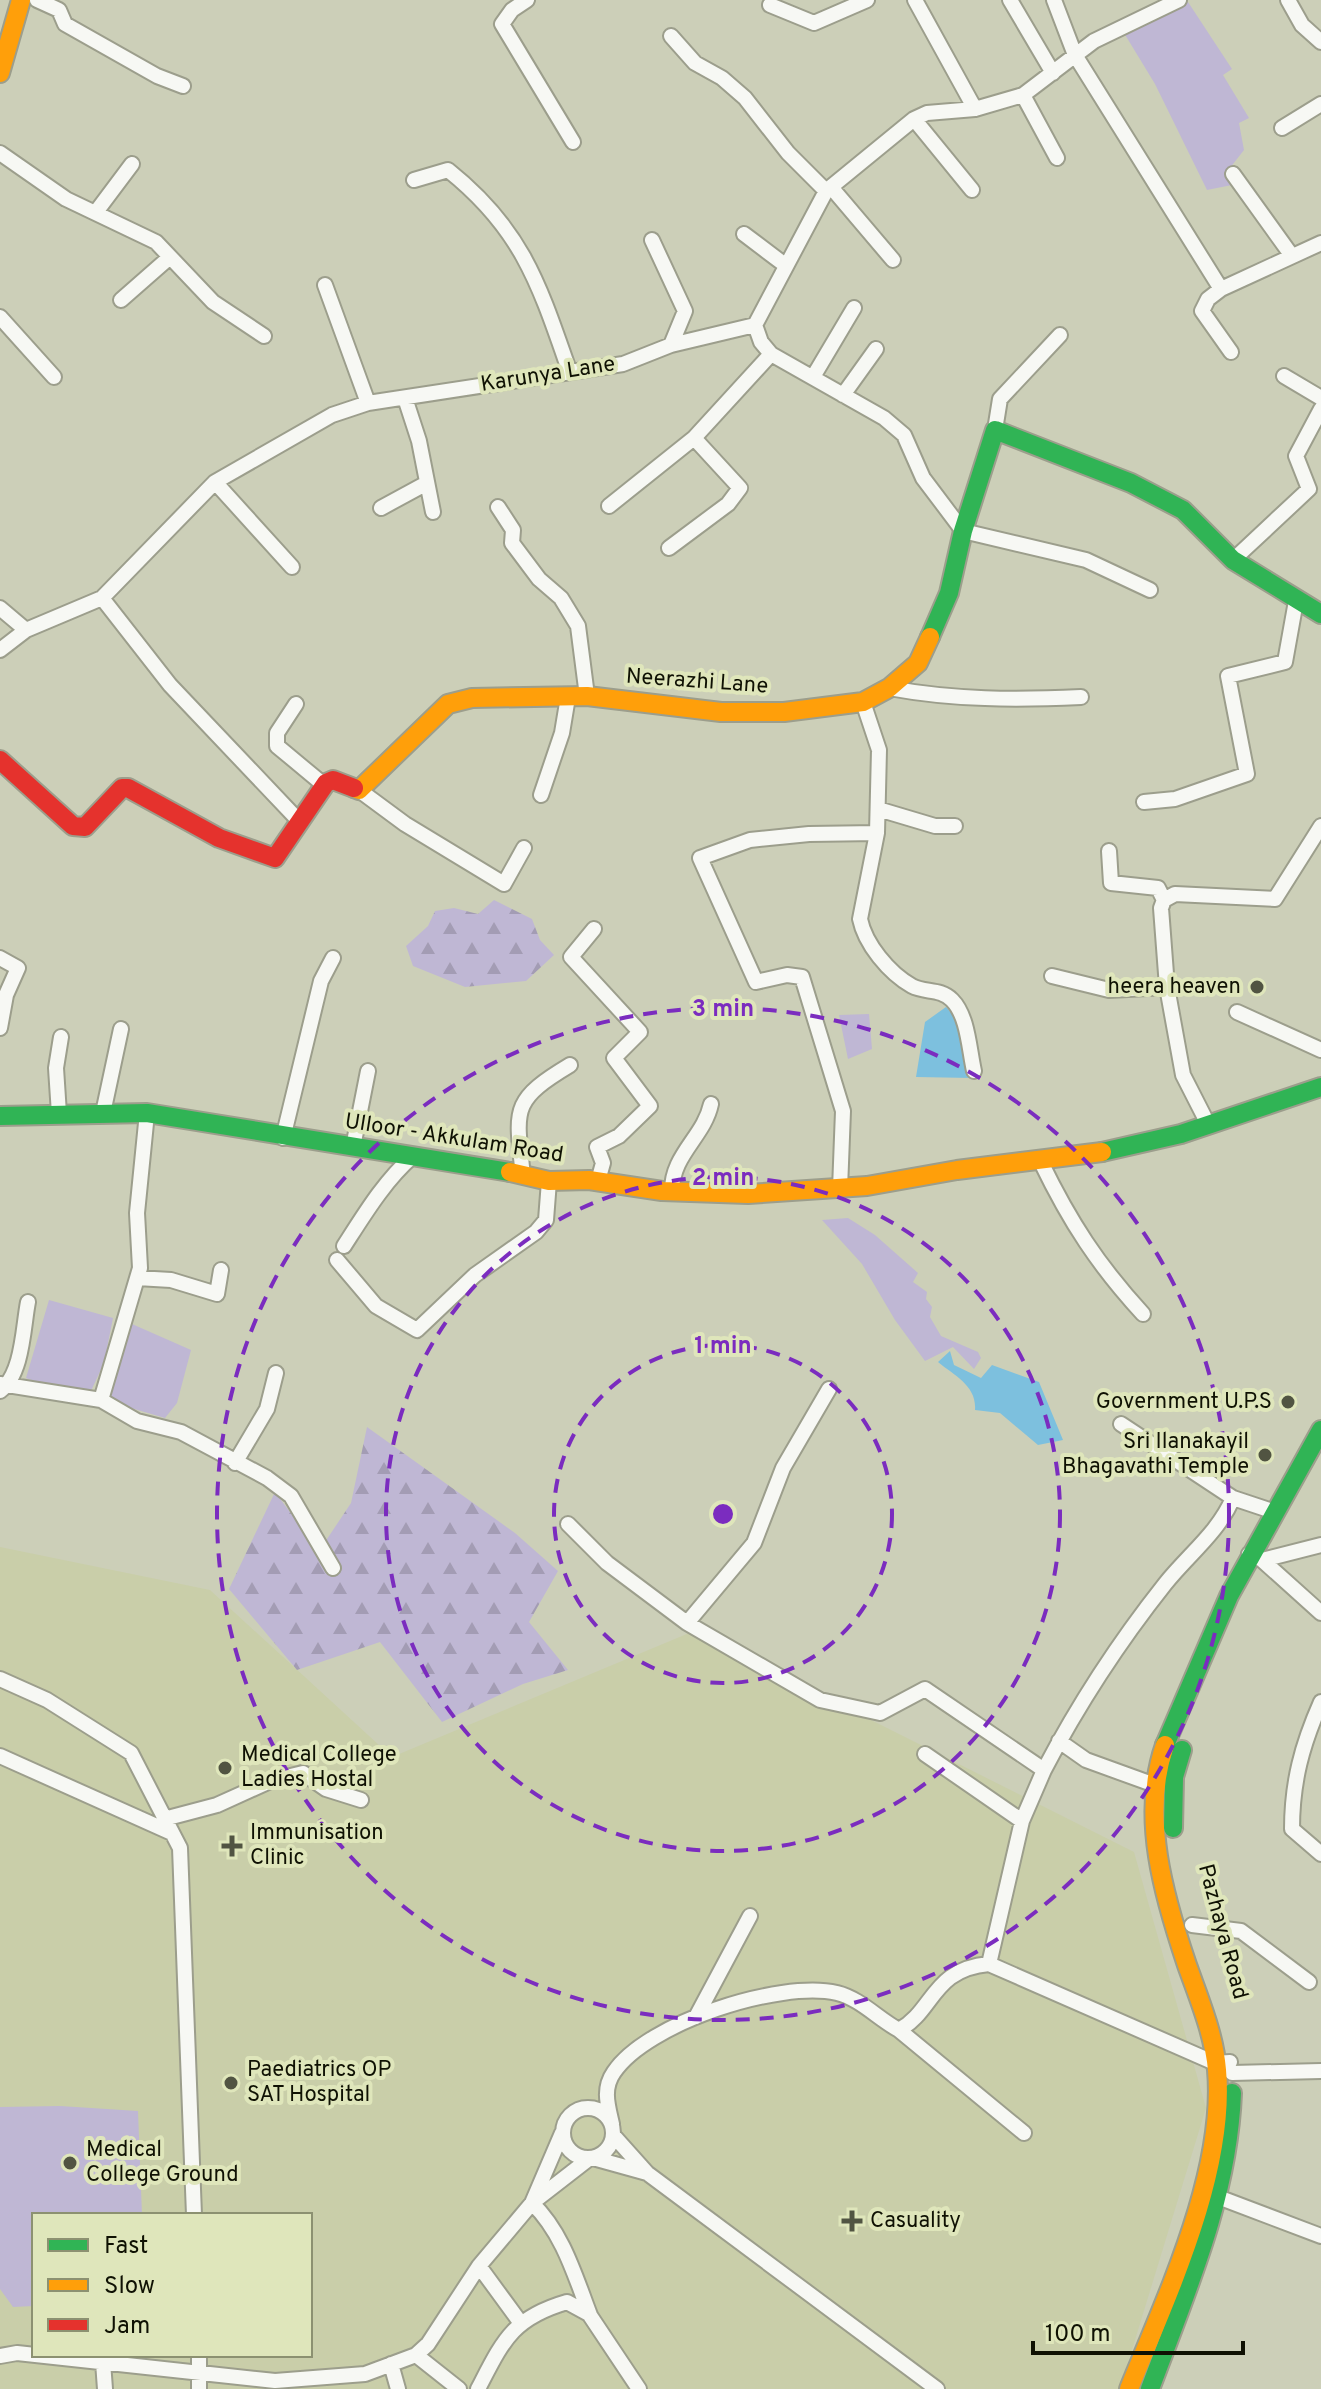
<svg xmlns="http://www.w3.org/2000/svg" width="1321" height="2389" viewBox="0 0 1321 2389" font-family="Overpass,sans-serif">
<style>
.built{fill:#c9cea9;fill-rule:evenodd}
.grass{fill:#bfb7d4}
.forest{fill:url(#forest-firs)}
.water{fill:#7dc0de}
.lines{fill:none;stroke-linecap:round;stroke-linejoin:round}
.street-casing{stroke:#9c9e8c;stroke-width:18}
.fast-casing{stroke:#9c9e8c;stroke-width:22}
.slow-casing{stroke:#9c9e8c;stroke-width:22}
.jam-casing{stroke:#9c9e8c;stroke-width:22}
.street{stroke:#f7f8f4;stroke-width:14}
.fast{stroke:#30b455;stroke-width:18}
.slow{stroke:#ff9f0a;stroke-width:18}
.jam{stroke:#e5322d;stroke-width:18}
.ring{fill:none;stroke:#7b2cbf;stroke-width:4;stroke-dasharray:14 10}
.poi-dot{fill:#515442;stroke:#dfe6bb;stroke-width:3}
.labels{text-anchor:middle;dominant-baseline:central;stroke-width:8;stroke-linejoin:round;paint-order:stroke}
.street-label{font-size:22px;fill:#0f1103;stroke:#dfe6bb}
.poi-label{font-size:22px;fill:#0f1103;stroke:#dfe6bb;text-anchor:start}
.centre{fill:#7b2cbf;stroke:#dfe6bb;stroke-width:4}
.ring-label{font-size:24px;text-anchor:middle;font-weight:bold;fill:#7b2cbf;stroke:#dfe6bb;stroke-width:8;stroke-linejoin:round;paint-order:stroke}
</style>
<defs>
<pattern id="forest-firs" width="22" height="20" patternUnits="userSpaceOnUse" patternTransform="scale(2)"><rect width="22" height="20" fill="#bfb7d4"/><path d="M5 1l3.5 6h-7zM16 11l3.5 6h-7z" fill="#a39cb4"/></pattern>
</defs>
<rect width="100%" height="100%" fill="#cccfb8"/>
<path class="built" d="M0,1547L210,1590L392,1757L694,1631L1134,1852L1206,2108L1120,2389H0ZM34,2215H310V2355H34Z"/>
<path class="grass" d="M1188,2L1232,69L1223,75L1249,118L1239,123L1244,150L1226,173L1232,185L1207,190L1155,84L1124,33Z
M869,1014L872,1049L848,1059L839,1015Z
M848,1218L875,1235L918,1273L913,1282L927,1292L926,1299L932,1307L930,1317L941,1336L978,1352L981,1358L974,1369L953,1347L925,1361L895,1320L862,1264L822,1220Z
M49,1300L113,1318L104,1363L90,1393L50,1387L26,1378Z
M132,1324L191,1350L177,1403L165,1418L107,1401Z
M60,2106L138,2111L142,2215H34V2306L13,2307L0,2289V2107Z"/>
<path class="forest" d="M494,900L532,919L540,940L554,955L526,981L465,987L413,966L406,946L428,926L435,911L454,908L478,914Z
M367,1427L515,1533L558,1571L529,1622L568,1670L523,1684L442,1722L380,1642L297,1670L229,1589L275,1492L319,1551L351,1503Z"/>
<path class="water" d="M946,1007L965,1029L973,1078L916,1077L925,1022Z
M950,1351L954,1365L981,1378L992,1365L1039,1382L1063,1440L1038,1445L1000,1413L975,1410C977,1386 955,1376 938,1362Z"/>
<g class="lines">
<g class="street-casing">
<path id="street" d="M37,0L59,10L65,24L157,76L183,86
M527,0L512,10L502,24L573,142
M915,0L975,109
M1010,0L1053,73
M1054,0L1075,55L1221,289L1321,243
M1288,0L1302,25L1321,42
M770,5L814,23L867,0
M671,36L695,63L722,78L745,98L788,153L826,191
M1023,95L1057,158
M914,119L972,190
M1282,128L1321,104
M0,153L66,199L156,242L213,302L264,336
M1233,174L1292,256
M414,180L448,170C522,229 539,284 569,370
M831,187L893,260
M96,212L132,164
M744,234L785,265
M652,240L685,311L671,345
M325,285L368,403
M1221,289L1208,299L1202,311L1231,352
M121,300L170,257
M0,317L54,377
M755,325L761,342L771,354L884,418L904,435L923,478L963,531L1086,560L1150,590
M1284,376L1321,398
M813,377L854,308
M843,395L876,349
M405,398L419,441L433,512
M995,430L1000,399L1060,335
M215,482L292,567
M609,506L694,438
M498,507L513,530L512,543L539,579L561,598L578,626L587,696
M381,508L427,483
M669,548L728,504L740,488L694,438L771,354
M1233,560L1309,489L1296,456L1321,409
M102,598L170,685L300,822
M0,608L26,630
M0,650L26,630L102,598L215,482L332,415L368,403L623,364L671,345L755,325L826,191L914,119L927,113L975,109L1023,95L1094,41L1179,0
M889,688C954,700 1016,700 1081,697
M296,704L277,733V746L324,785
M359,790L405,824L504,884L524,848
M541,795L562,733L568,697
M1144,802L1175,799L1247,774L1228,676L1285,662L1296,601
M878,809L935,826H955
M877,833L860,919C865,944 889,973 912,986C925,993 940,988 952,1000C968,1016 969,1049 974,1071
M1109,851L1111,883L1158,888L1164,900
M594,929L571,957L640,1032L614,1058L650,1106L619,1136L597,1147L603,1163L598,1181
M0,958L18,968L6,995L0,1028
M1052,976L1109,990L1167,987
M1237,1012L1321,1050
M103,1113L121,1029
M59,1114L56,1068L61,1037
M1208,1124L1183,1075L1167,987L1161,908L1164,900L1175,894L1275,899L1321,826
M283,1138L321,981L333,958
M353,1147L368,1071
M1041,1162C1070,1222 1098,1265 1143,1314
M523,1176C516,1109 510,1101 570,1065
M840,1189L843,1111L802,977L787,975L756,982L700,858L750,840L809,834L877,833L879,750L863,702
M672,1192C671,1155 704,1137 711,1104
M344,1246C364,1215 385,1180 413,1156
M337,1260L376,1306L417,1330L475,1275L536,1232L546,1220L549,1181
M137,1278L171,1280L217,1294L221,1270
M0,1384L101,1400L137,1421L181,1432L267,1478L291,1496L333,1568
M829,1389L783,1468L754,1543L687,1623L820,1700L880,1713L925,1689L1044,1770C1078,1705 1119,1642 1165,1584C1189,1554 1218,1533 1233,1498L1272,1511
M0,1391C23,1374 23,1327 28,1302
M101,1400L140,1268L137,1213L147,1113
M1121,1424L1233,1498
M235,1463L267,1409L276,1373
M568,1524L607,1563L687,1623
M1249,1554L1262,1560L1321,1613
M1262,1560L1321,1545
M0,1679L47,1700L131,1753L180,1848L194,2215
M1321,1702C1302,1745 1292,1782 1292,1829L1321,1854
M1059,1741L1086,1760L1155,1785
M925,1754L1022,1821
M0,1756L172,1833
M164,1819L217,1805L270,1781L303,1773L326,1789L361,1800
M1192,1925L1241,1931L1309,1982
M989,1964L1022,1821L1044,1770
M696,2017L750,1916
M899,2030L1024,2133
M1232,2073L1321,2071
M563 2133a25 25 0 1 1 50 0a25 25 0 1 1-50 0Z
M612,2124C608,2106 602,2089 614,2072C647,2023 779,1980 837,1993C861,1999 878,2019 899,2030C934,2011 932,1969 989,1964L1215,2063L1230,2062
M613,2135L647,2173L937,2389
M593,2158L647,2173
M1218,2197L1321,2236
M532,2203C563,2233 575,2276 590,2315
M532,2203L562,2133
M479,2266L520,2322
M416,2355L459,2389
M0,2356L17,2353L275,2381L365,2374L416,2355L428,2344L479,2266L532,2203L590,2158
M103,2362L105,2389
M391,2364L398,2389
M199,2389V2355
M478,2389C503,2341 512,2318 567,2302L589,2314L639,2389"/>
</g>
<g class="fast-casing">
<path id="fast" d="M930,637L949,593L963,531L995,430L1131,483L1183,510L1233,560L1321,614
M0,1116L147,1113L510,1172
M1102,1152L1181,1134L1321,1087
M1165,1745L1229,1596L1321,1430
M1173,1828L1174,1777L1182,1750
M1150,2389C1186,2292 1228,2198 1232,2093"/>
</g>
<g class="slow-casing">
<path id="slow" d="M0,73L21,0
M354,788L359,790L448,704L472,698L587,696L721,712H784L863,702L889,688L918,663L930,637
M510,1172L549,1181L589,1180L662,1191L748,1194L867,1186L957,1170L1102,1152
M1129,2389C1167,2295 1226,2172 1217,2070C1214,2034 1199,1999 1187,1965C1164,1897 1140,1816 1165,1745"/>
</g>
<g class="jam-casing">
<path id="jam" d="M0,760L73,826L85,827L122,788H128L219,838L275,858L326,783L333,780L354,788"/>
</g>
<use href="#street" class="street"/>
<use href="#fast" class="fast"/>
<use href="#slow" class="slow"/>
<use href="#jam" class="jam"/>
</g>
<g class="ring">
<circle cx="723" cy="1514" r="169"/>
<circle cx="723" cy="1514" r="337"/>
<circle cx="723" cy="1514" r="506"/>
</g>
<g class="poi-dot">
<circle cx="1257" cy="987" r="8"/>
<circle cx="1288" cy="1402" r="8"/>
<circle cx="1265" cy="1455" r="8"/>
<circle cx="225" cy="1768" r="8"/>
<path d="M228 1834h8v8h8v8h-8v8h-8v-8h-8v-8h8z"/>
<circle cx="231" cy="2083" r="8"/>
<circle cx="70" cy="2163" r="8"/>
<path d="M848 2209h8v8h8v8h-8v8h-8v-8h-8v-8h8z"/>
</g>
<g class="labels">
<g class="street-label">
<text transform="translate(548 375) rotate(-9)">Karunya Lane</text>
<text transform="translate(697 682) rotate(4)">Neerazhi Lane</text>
<text transform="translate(454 1139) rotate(9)">Ulloor - Akkulam Road</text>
<text transform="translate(1222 1932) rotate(75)">Pazhaya Road</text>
</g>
<g class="poi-label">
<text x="1241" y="987" text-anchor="end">heera heaven</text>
<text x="1272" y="1402" text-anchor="end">Government U.P.S</text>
<text x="1249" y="1442" text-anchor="end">Sri Ilanakayil<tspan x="1249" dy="25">Bhagavathi Temple</tspan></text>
<text x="241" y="1755">Medical College<tspan x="241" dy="25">Ladies Hostal</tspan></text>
<text x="250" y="1833">Immunisation<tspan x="250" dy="25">Clinic</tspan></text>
<text x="247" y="2070">Paediatrics OP<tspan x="247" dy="25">SAT Hospital</tspan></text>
<text x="86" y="2150">Medical<tspan x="86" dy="25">College Ground</tspan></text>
<text x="870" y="2221">Casuality</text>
</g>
</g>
<circle cx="723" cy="1514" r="12" class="centre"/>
<g class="ring-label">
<text x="723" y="1016">3 min</text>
<text x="723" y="1185">2 min</text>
<text x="723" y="1353">1 min</text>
</g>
<rect x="32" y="2213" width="280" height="144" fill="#dfe6bb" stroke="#8c9171" stroke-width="2"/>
<rect x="48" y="2239" width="40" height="12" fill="#30b455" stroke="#8c9171" stroke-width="2"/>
<text x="104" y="2253" font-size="24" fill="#0f1103">Fast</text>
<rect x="48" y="2279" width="40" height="12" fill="#ff9f0a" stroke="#8c9171" stroke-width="2"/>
<text x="104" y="2293" font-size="24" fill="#0f1103">Slow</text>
<rect x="48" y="2319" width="40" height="12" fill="#e5322d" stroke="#8c9171" stroke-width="2"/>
<text x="104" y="2333" font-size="24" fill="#0f1103">Jam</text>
<path d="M1033 2341v12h210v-12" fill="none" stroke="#0f1103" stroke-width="4"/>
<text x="1045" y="2341" font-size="24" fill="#0f1103" stroke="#dfe6bb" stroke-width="6" paint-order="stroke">100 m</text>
</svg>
